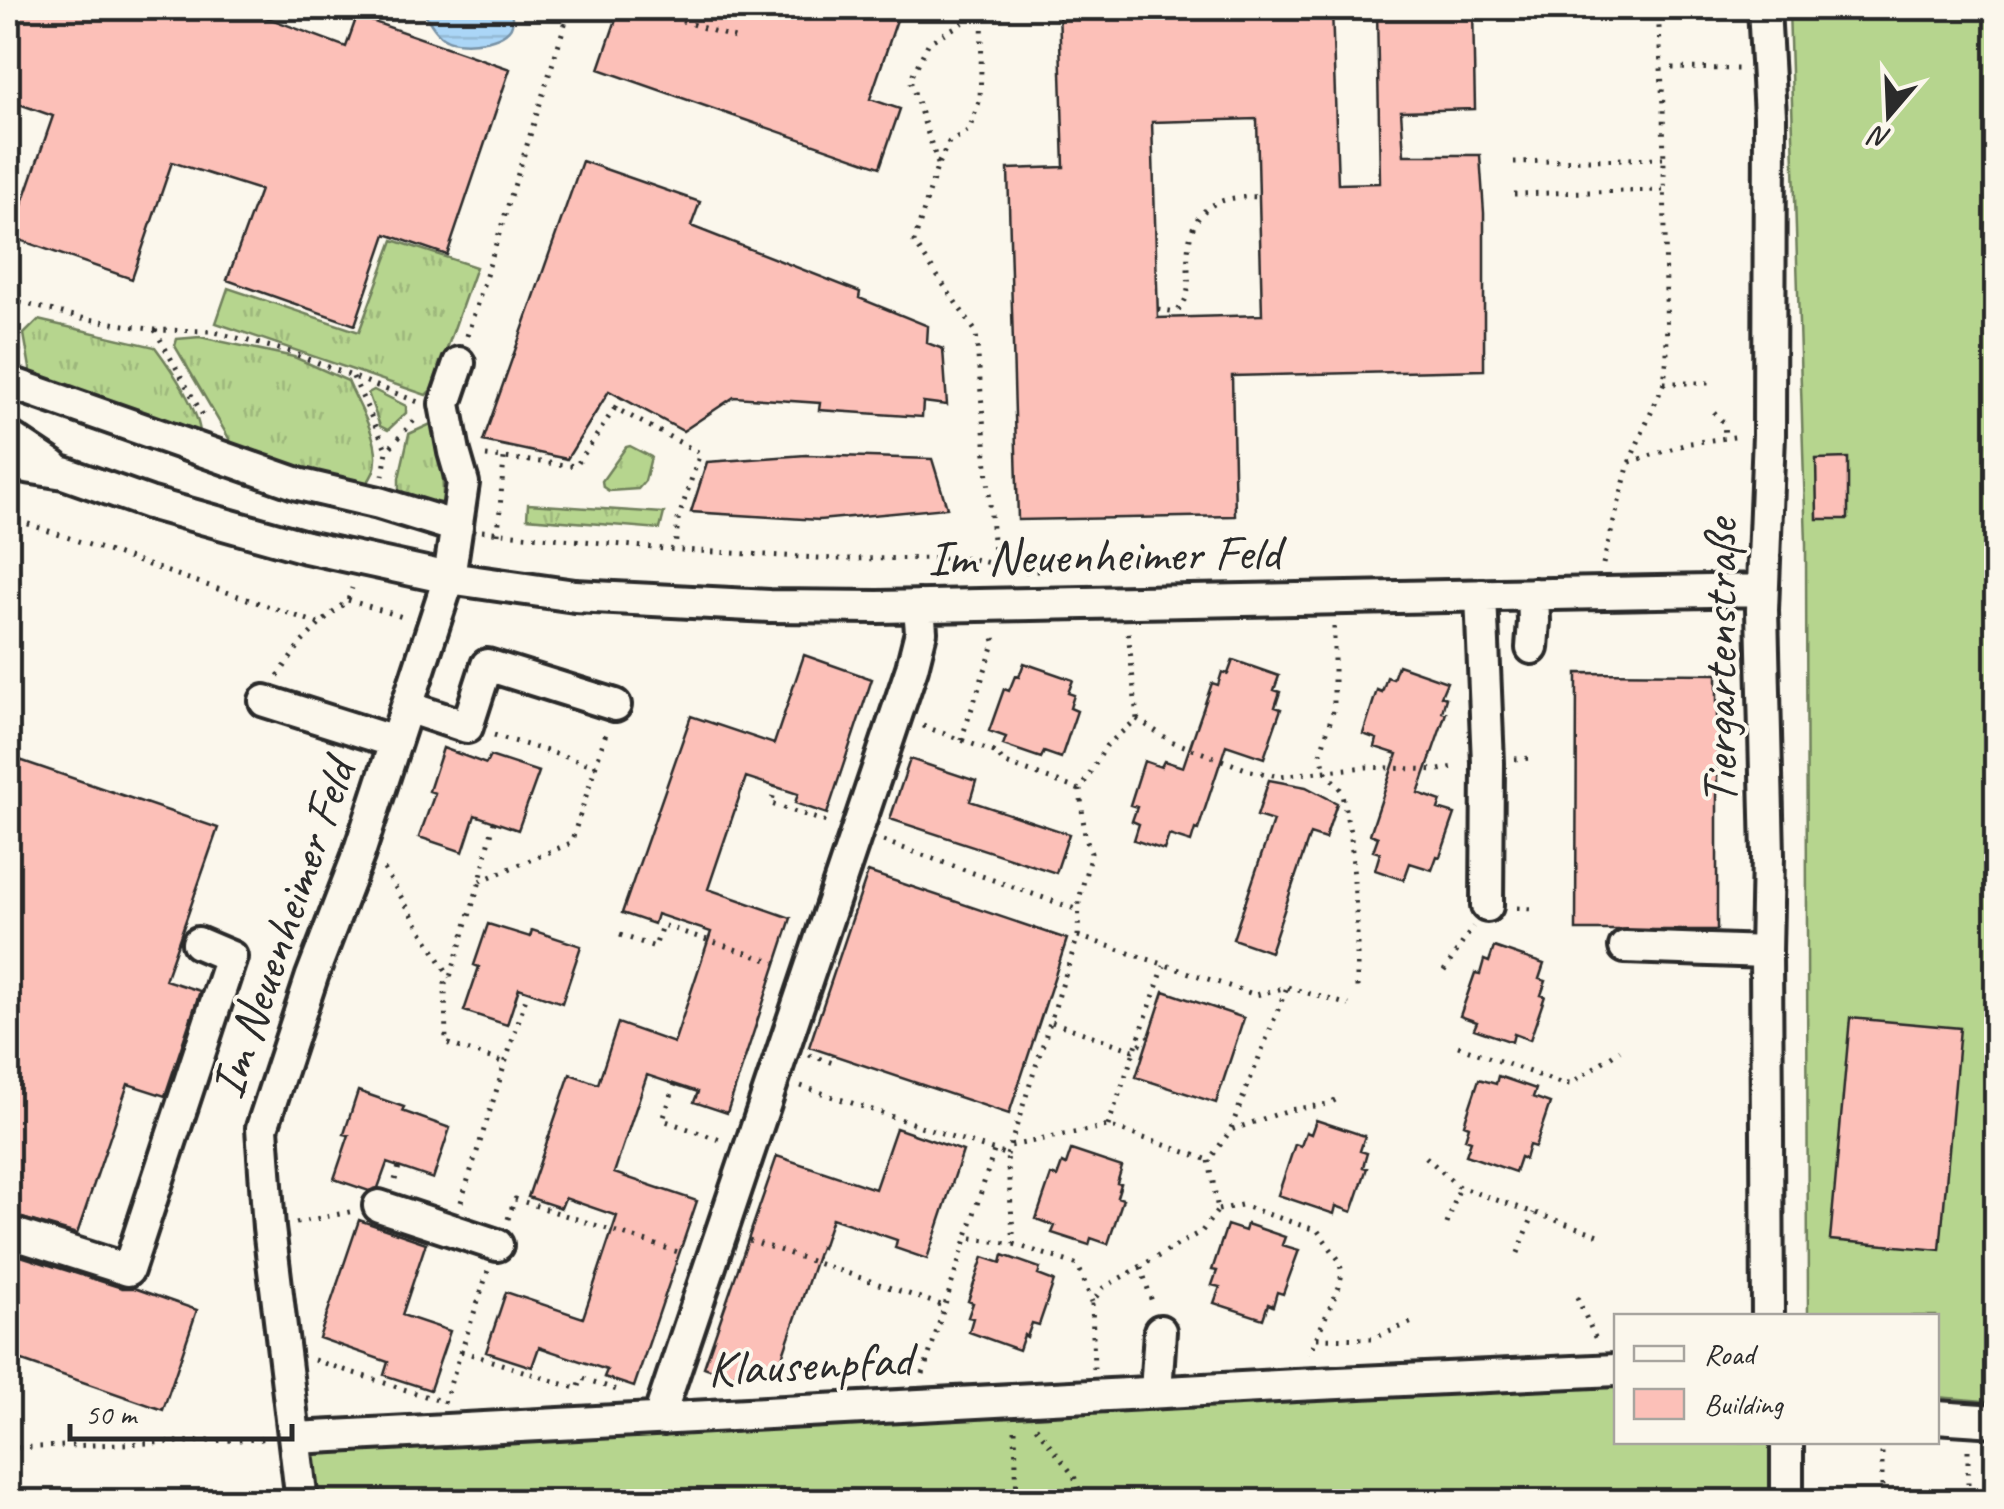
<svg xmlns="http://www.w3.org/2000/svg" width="2004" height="1509" viewBox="0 0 2004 1509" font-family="Caveat,sans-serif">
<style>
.grass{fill:url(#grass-tufts);stroke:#70805c;stroke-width:2.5}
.pitch{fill:#b6d58e;stroke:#70805c;stroke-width:2.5}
.water{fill:url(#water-rules);stroke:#7892a5;stroke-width:2.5}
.building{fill:#fcc0b8;stroke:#2b2b2b;stroke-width:2.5;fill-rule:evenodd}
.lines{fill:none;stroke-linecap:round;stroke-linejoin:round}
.minor-casing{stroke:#2b2b2b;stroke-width:38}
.path{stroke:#2b2b2b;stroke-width:5;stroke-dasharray:2.5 8;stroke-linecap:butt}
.minor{stroke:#fbf7ec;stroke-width:30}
.labels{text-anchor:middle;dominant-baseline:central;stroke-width:8;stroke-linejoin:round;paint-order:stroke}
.street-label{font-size:50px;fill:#2b2b2b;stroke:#fbf7ec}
</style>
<defs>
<pattern id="grass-tufts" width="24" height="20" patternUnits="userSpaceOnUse" patternTransform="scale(2.5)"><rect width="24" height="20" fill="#b6d58e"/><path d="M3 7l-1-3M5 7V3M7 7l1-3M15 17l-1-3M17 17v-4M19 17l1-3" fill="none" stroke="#9db77b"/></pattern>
<pattern id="water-rules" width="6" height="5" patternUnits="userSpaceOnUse" patternTransform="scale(2.5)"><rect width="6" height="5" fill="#abd6f7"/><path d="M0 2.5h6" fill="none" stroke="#93b8d4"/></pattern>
</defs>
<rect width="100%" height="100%" fill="#fbf7ec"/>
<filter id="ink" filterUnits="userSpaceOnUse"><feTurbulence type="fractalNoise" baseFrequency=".01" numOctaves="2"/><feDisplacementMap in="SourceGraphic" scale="20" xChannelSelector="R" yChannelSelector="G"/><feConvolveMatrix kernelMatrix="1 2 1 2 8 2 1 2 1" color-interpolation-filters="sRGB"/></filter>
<g filter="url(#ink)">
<path class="grass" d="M393,240L476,267L433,388L426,395L216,323L228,288L359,332Z
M38,320L155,347C170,367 203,415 200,439L33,385L24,334Z
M200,337L294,357L348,381C361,412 393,457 365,485L238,454L175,346L177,339Z
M374,390L406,406V413L388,430L380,426L368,393Z
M442,419L443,503L414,499L399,492V478L409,434Z
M630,446L651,457L645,481L638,489L609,491L603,487L602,481L626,447Z
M528,504L663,513H664L660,529L527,518Z"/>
<path class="pitch" d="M1789,8H1996V1402L1937,1397L1936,1316H1808L1806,544Z
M1616,1380V1442H1773L1772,1501L311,1502L307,1454Z"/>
<path class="water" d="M421,8H511C511,10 513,22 512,24C508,42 461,47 446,39C435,34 428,18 421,8Z"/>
<path class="building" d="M8,8H241L346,47L357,16L510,69L447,255L386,234L355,325L227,280L260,190L172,162L132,279L11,237L53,116L8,100Z
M620,8H901L870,99L900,109L880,167L599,69Z
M1059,8H1332L1338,184L1380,183L1377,8H1473L1475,109L1401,111L1404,155H1480L1484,213V370L1232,376L1235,516L1018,520L1008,169L1064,167ZM1257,119L1262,315L1158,318L1152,122Z
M582,161L700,202L691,226L860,292L859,298L928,326L927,343L943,349L947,405L923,402L922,417L819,410L820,403L734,397L683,431L609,391L567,459L483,441Z
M806,455L932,459L947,508L819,520L691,512L707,462Z
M1848,458V519H1817L1816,459Z
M804,655L872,679L827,814L795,803L798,794L746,777L708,889L791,918L727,1113L694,1102L698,1092L647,1075L614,1173L697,1201L634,1387L604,1377L607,1370L539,1347L532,1367L486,1352L506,1292L583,1318L617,1216L565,1198L561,1208L528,1197L570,1074L598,1084L618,1023L674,1043L711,932L657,914L654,924L622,913L691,716L774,744Z
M1233,660L1279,676L1274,690L1280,692L1275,707L1281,709L1264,758L1226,745L1198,830L1195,829L1191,842L1169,835L1164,850L1134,840L1139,824L1132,821L1137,807L1130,805L1144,761L1161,767L1164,761L1183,767L1212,683L1218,685L1222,672L1228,674Z
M1024,663L1073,680L1068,693L1074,695L1070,708L1077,711L1061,758L1044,752L1041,758L1003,745L1006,737L989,731L1004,689L1009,691L1015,676L1019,677Z
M1398,665L1447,682L1441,696L1446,698L1442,712L1446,713L1418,793L1441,801L1438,809L1455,814L1440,857L1437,856L1432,870L1410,863L1404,880L1375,870L1380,853L1373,851L1378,837L1370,834L1397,754L1375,747L1377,739L1363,734L1377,690L1382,692L1387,677L1393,679Z
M1577,673L1717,674V930H1576Z
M443,748L486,764L490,756L539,772L518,830L475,815L463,852L419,837L435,793L429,791Z
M8,756L218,828L165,980L200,991L165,1096L128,1084L77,1234L8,1214Z
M910,759L976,781L970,801L1069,834L1056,873L890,819Z
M1269,780L1306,787L1337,803L1325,839L1310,834L1270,952L1233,939L1273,821L1257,816Z
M868,872L1067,939L1009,1114L809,1047Z
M488,924L530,937L532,930L581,946L562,1003L519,988L507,1025L464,1011L479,967L474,965Z
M1494,947L1544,964L1539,979L1546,981L1541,995L1545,996L1530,1040L1514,1034L1512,1042L1474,1029L1477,1022L1460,1016L1475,973L1480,974L1484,960L1489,962Z
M1164,991L1244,1018L1216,1103L1136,1077Z
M1850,1018L1960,1028L1940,1250L1830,1240Z
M1498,1076L1536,1089L1533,1097L1550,1103L1535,1147L1529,1145L1525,1159L1520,1157L1515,1172L1466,1155L1471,1141L1465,1139L1469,1126L1464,1124L1479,1079L1496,1084Z
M358,1091L404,1107L402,1111L450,1128L433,1179L387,1163L378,1188L369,1191L334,1179L349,1135L344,1134Z
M1316,1120L1365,1136L1360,1151L1367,1153L1363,1167L1367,1168L1352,1212L1336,1206L1334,1214L1278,1195L1295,1144L1301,1146L1306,1132L1311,1134Z
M896,1128L963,1151L927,1259L895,1248L897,1240L832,1218L822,1248L820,1247L777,1372L740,1360L734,1378L704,1367L777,1156L875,1189Z
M1071,1150L1122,1167L1117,1183L1121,1184L1117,1197L1123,1199L1108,1244L1091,1238L1089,1245L1052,1233L1055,1226L1036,1219L1051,1175L1057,1177L1062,1163L1066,1165Z
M359,1220L426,1243L402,1315L450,1331L430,1390L384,1375L388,1362L319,1338Z
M1247,1224L1285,1237L1282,1245L1299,1250L1283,1294L1277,1292L1273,1306L1268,1304L1263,1319L1214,1303L1220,1287L1212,1285L1217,1271L1212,1270L1227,1225L1245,1231Z
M8,1252L122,1288H134L197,1310L163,1410L8,1356Z
M1003,1255L1040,1268L1038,1275L1054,1281L1039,1325L1032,1323L1027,1337L1024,1335L1019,1350L969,1332L973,1318L968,1317L973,1303L968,1301L983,1257L1001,1263Z"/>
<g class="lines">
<g class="minor-casing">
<path id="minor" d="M1764,8L1770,116L1769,435L1762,610L1768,855L1766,952L1768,1316
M8,382L298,484L379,503L457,527
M8,436L53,466
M8,464L64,473L149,503L306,547L449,578L575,596L770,606L878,607L1762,590
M1481,595L1488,763L1487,906
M1532,648L1534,621L1533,594
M265,701L395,742
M407,707L467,727L487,665L615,705
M1625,947L1766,952
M379,1206L497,1245
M8,1232L128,1270L231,957L198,943
M1156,1392L1160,1331
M1936,1417L1996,1421
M664,1419L663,1405L912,668L921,632L919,606
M296,1438L1296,1385L1616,1370
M302,1502L269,1228L262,1128L312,976L358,856L449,578L463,483L454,452L445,404L459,363
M1787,1502V1442"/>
</g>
<path class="path" d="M642,8L735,38
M983,8L980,99L969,130L949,142L938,164L914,242L976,332L995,565
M1672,68L1739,69
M1514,162L1663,158
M938,164L910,80L929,42L982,12
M1514,194L1663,190
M9,298L20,356
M10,300L82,318L155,330L211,331L290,352L418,402
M1158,309L1176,312C1195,296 1186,273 1188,252C1191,207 1219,195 1259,197
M155,330L206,421
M467,336L570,8
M353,377L387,451
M1664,383H1715
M615,408L621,397
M1714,412L1724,423L1725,437
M486,456L576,466L615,408L700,453L678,520L675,549
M1630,462L1690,443L1741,436
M383,476L387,451L419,415
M8,517L320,624L348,600L352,588
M482,531L664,549L835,559L969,558L1021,571H1038
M498,534L504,458
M1603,564L1629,463L1664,383L1667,355L1663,107L1658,8
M348,600L406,618
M1334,627V708L1321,752L1325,771L1341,790L1351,837L1357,925V991
M278,676L301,643L320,624
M1137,719L1171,741L1251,771L1279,776L1366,767L1439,770L1459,766
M923,726L997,753L1003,762L1080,790
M494,735L596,766
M961,740L995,641L993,635
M1515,759L1532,758
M776,786L771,804L830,823
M494,822L480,881L450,977L445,984L446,1043L505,1063
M883,841L1078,910
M384,869L450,977
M480,881L571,843L607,730
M1517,908L1532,909
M620,935L655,947L662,925L783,965
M1078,936L1256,995L1287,987L1349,1005
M1444,971L1473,927
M1052,1022L1133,1050L1149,1037
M1458,1046L1560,1083L1570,1084L1620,1050
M809,1055L833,1063L834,1055
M675,1084L663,1120L723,1141
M801,1086L1007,1155L1014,1244L965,1237
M1108,1126L1164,966
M1231,1128L1287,987
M1010,1146L1078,936L1079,900L1091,853L1085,836L1080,790L1106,746L1137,719L1128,630
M1007,1155L1010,1146L1108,1126L1209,1160
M1426,1157L1459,1187L1599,1235
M395,1180L401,1160
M461,1202L528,991
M1218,1210L1241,1205L1318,1231L1339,1260L1342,1273L1339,1287L1309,1354
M508,1219L515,1199L684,1254
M296,1223L354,1211
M1447,1224L1459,1189
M749,1240L944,1306
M1014,1244L1078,1265L1092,1302
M1518,1253L1534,1213
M1141,1267L1152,1302
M1577,1297L1598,1344
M1317,1338L1372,1339L1415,1321
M461,1351L578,1389L582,1378L617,1390
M314,1360L437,1400
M1094,1369L1092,1302L1103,1288L1202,1231L1218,1210L1209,1160L1231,1130L1289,1110L1328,1104L1339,1098
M923,1374L994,1151
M444,1403L488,1271
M1036,1427L1074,1476L1084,1502
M1015,1430L1017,1502
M1882,1442V1502
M8,1448L264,1439
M1968,1450V1502"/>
<use href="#minor" class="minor"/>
</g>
</g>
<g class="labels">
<g class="street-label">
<text transform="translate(1104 555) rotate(-1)">Im Neuenheimer Feld</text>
<text transform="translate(1719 662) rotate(-90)">Tiergartenstraße</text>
<text transform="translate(282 929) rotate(-71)">Im Neuenheimer Feld</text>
<text transform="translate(810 1364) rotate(-3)">Klausenpfad</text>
</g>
</g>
<rect width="2004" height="1509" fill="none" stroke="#fbf7ec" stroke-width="40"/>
<rect x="20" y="20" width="1964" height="1469" fill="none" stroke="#2b2b2b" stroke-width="4" filter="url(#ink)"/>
<rect x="1614" y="1314" width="325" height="130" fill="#fbf7ec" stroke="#a8a59f" stroke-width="2.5"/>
<rect x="1634" y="1346" width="50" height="15" fill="#fbf7ec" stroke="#a8a59f" stroke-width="2.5"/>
<text x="1704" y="1364" font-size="30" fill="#2b2b2b">Road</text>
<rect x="1634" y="1389" width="50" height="30" fill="#fcc0b8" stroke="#a8a59f" stroke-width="2.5"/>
<text x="1704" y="1414" font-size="30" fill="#2b2b2b">Building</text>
<g transform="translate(1889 115) rotate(199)" stroke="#fbf7ec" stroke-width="8" paint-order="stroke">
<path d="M0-8L18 38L0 25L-18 38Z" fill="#2b2b2b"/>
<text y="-15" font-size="28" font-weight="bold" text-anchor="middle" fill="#2b2b2b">N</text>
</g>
<path d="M70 1424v15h222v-15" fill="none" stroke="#2b2b2b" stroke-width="5"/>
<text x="85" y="1424" font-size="30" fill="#2b2b2b" stroke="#fbf7ec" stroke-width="8" paint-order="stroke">50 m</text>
</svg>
